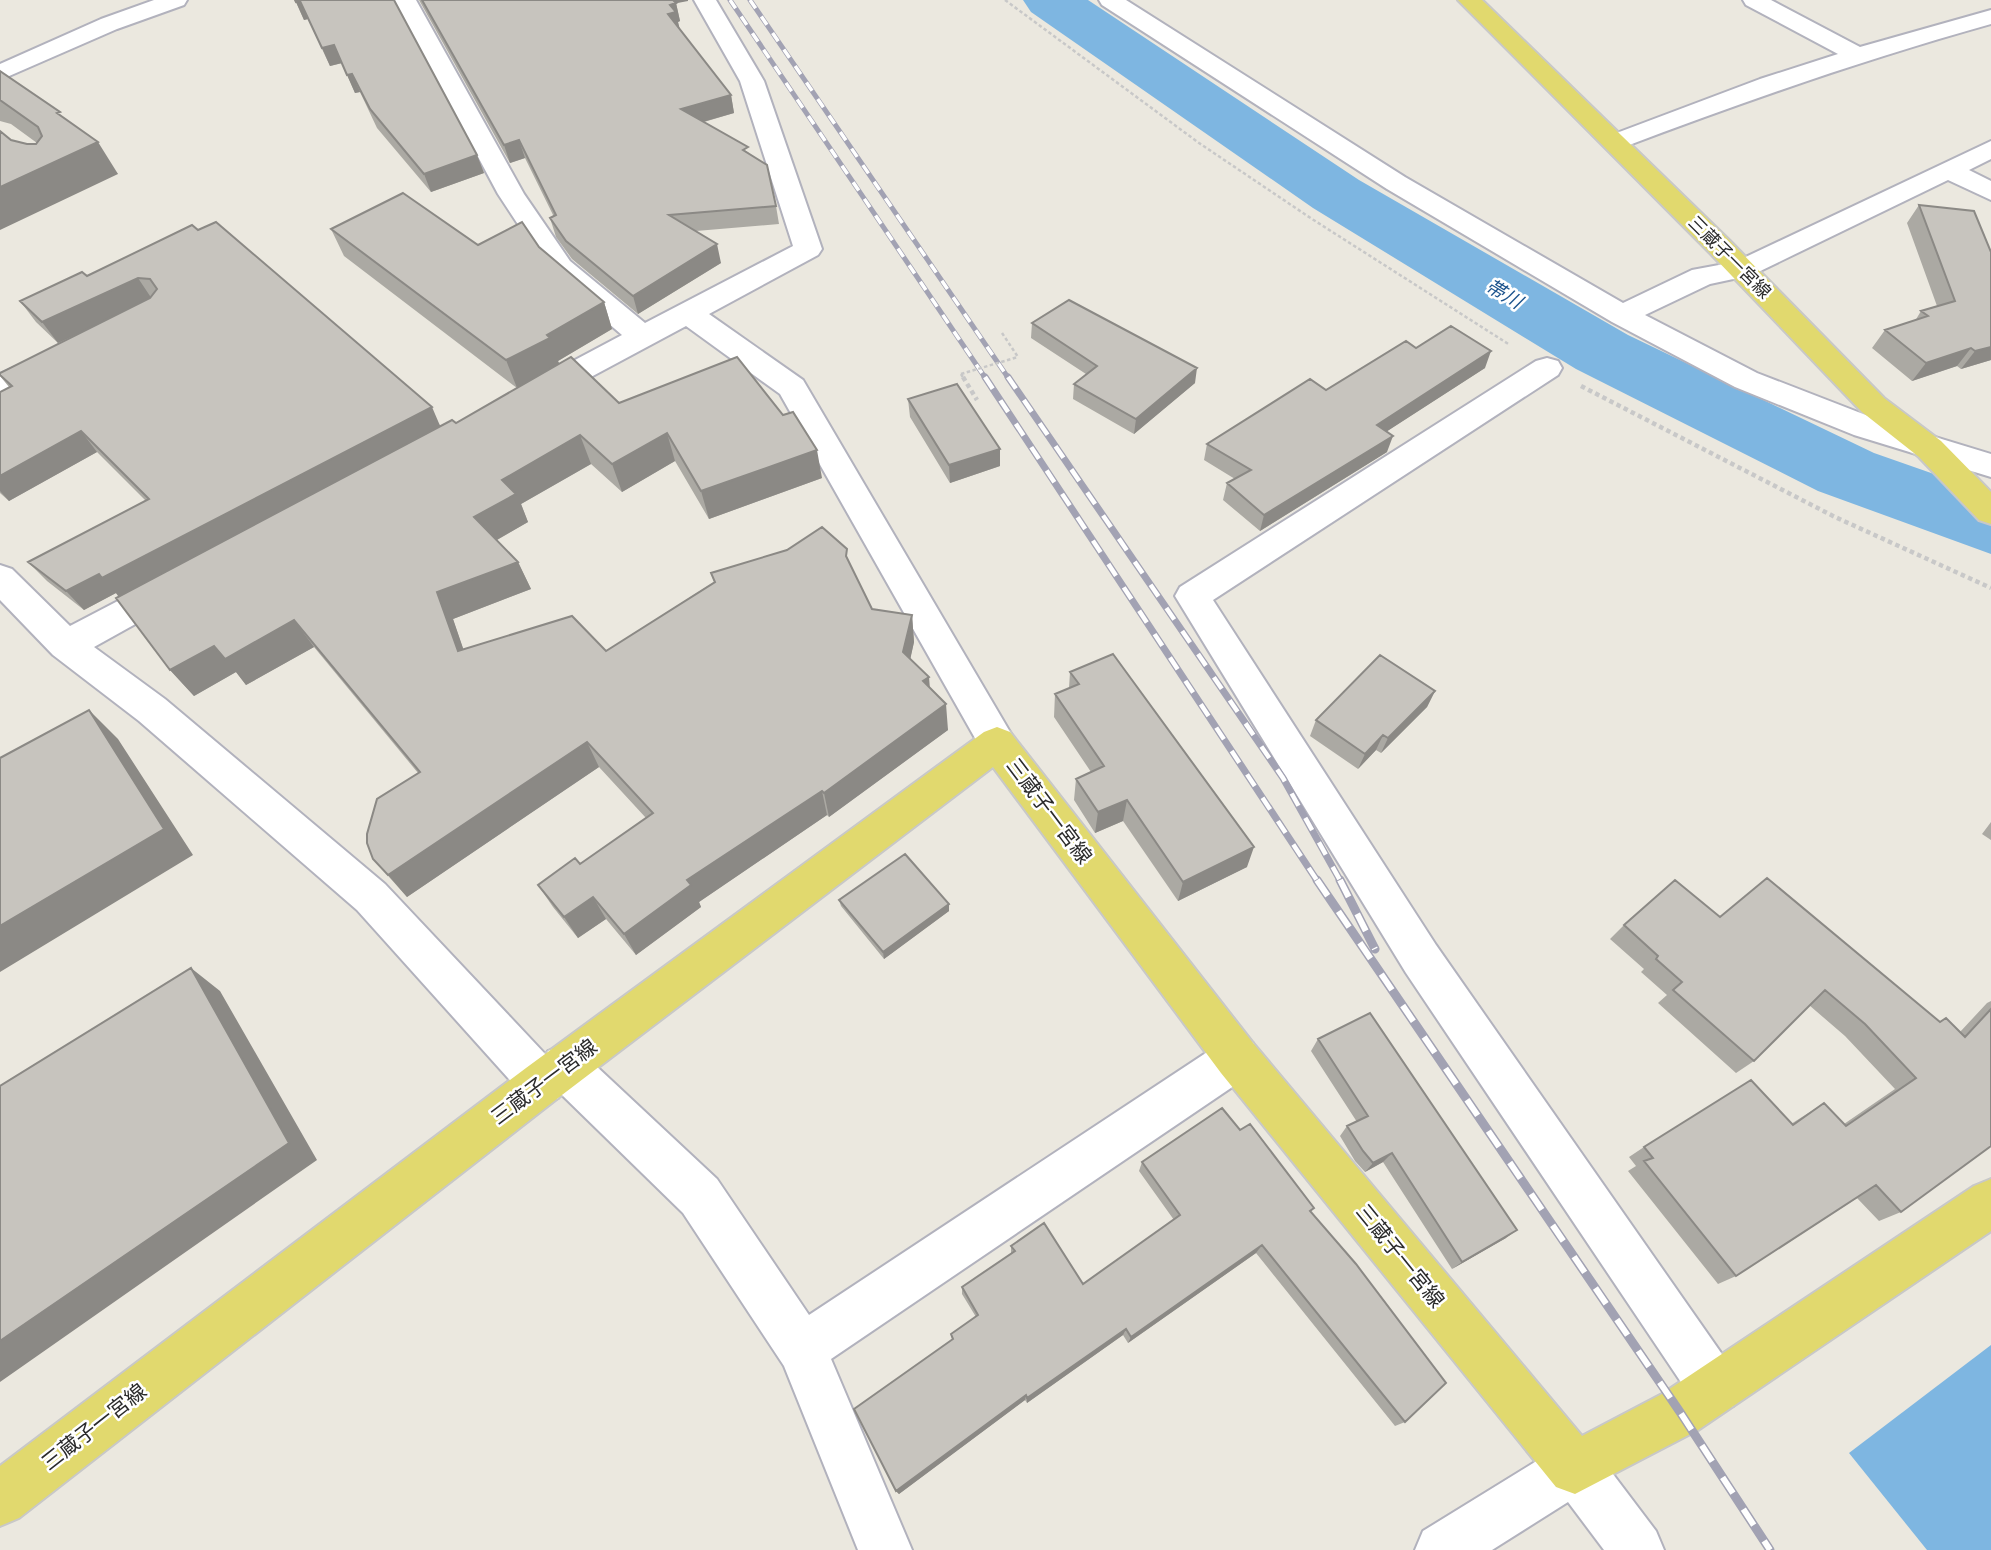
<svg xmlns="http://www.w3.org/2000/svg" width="1991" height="1550" viewBox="0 0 1991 1550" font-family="'Roboto Condensed','Noto Sans JP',sans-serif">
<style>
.water{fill:#7eb6e1}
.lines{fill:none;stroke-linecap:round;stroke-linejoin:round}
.river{fill:#7eb6e1;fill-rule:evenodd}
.minor-casing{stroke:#b2b2bd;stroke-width:4}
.major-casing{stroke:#c8c8c8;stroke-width:4}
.path-far1{stroke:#c8c8c8;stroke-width:2.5;stroke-dasharray:3.5 2.5;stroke-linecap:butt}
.path{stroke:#c8c8c8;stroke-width:4.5;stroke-dasharray:4.5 3.5;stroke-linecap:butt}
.minor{fill:#fff;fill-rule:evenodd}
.major{fill:#e1d96e;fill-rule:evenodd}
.rail-far2-casing{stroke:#a2a2b3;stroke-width:5}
.rail-far1-casing{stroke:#a2a2b3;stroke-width:7}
.rail-casing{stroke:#a2a2b3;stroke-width:9}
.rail-far2{stroke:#fff;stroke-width:3.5;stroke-dasharray:10;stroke-linecap:butt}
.rail-far1{stroke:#fff;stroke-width:4.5;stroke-dasharray:14;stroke-linecap:butt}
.rail{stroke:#fff;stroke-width:6;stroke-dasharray:19;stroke-linecap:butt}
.path-bridge{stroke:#c8c8c8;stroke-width:2.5;stroke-dasharray:3.5 2.5;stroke-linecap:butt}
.wall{fill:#aba9a3}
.shaded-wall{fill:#8b8985}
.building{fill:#c7c4be;stroke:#8b8985;stroke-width:2}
.labels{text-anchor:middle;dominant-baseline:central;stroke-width:5;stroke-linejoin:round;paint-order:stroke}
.far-street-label{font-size:18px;fill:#2b2b2b;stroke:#fff}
.far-water-label{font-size:19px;font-style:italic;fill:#1d548d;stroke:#fff}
.street-label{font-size:21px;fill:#2b2b2b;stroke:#fff}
</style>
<rect width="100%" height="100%" fill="#ebe8df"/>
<path class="water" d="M1991,1345V1550H1927L1849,1453Z"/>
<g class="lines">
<path class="river" d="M1023,0H1088L1359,180L1628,335L1874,453L1991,494V554L1818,491L1576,369L1313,208L1031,12Z"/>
<g class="minor-casing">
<path id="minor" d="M154,0H187L184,5L117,29L0,80V64L101,19Z
M394,0H416L524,194L570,261L645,323L793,246L740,81L694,0H716L764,81L822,249L818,255L709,314L803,380L1010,732L1016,743L1010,754L997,759L984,754L780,394L686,326L548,400L537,403L526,400L522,393L526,386L622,335L550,273L498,194Z
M1099,0H1126L1405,177L1623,303L1692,270L1735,262L1991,141V159L1969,170L1991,181V200L1948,180L1752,275L1710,284L1645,315L1757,373L1876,419L1991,454V477L1854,435L1735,387L1612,322L1387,189L1102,5Z
M1743,0H1771L1860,47L1991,10V24C1866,59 1745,101 1624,147L1615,150L1606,147L1602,142L1606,137L1760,79L1838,54L1746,5Z
M54,350L65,353L69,360L65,367L0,397V374Z
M1547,358L1558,361L1562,368L1558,375L1213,600L1436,945L1733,1370L1740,1388L1733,1406L1715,1413L1697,1406L1406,973L1175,596L1180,587L1536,361Z
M0,565L12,569L70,626L160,579L172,575L184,579L189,588L184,597L94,647L165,699L385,884L546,1055L548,1051L564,1045L580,1051L717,1179L809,1315L1221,1043L1237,1037L1253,1043L1259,1058L1253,1073L831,1359L912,1550H858L784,1366L683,1213L560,1093L558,1098L542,1105L526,1098L357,910L139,721L53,655L0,600Z
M1575,1442L1594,1449L1656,1531L1664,1550H1604L1568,1502L1492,1550H1415L1423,1531L1556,1449Z"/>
</g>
<g class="major-casing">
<path id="major" d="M1458,0H1482L1730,241L1884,398L1941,441L1991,492V524L1979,520L1919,457L1862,412L1710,253Z
M997,727L1010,732L1253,1043L1582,1436L1662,1394L1974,1186L1991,1179V1231L1698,1430L1575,1494L1556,1487L1221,1073L993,767L558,1098L19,1518L0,1526V1466L526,1068L984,732Z"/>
</g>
<path class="path-far1" d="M1005,0L1199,143L1312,219L1510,345
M1002,333L1018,357
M961,374L964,379"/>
<path class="path" d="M963,377L977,400
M1581,386L1835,517L1991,588"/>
<use href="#minor" class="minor"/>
<use href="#major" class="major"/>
<g class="rail-far2-casing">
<path id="rail-far2" d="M730,0L986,379
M750,0L1009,379"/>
</g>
<g class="rail-far1-casing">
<path id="rail-far1" d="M985,377L1318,882
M1008,377L1283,778L1341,882"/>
</g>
<g class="rail-casing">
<path id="rail" d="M1317,880L1680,1412L1770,1550
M1340,880L1375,949"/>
</g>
<use href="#rail-far2" class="rail-far2"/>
<use href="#rail-far1" class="rail-far1"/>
<use href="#rail" class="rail"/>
<path class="path-bridge" d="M961,374L1018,357"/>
</g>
<path class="wall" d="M295,0H394L477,155L484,173L431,192L377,128L360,92L355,93L342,63L330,66L308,19L304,20Z
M419,0H688L676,3L680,21L678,22L679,28L731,95L734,113L704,122L749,153L776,206L779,224L696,231L721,263L638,314L572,259L556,237L550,218L554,217L525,158L510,163Z
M0,71L65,119L118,174L11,140L27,144L37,143L11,124L0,121Z
M1919,205L1991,252V360L1961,369L1957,366L1912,381L1872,348L1885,330L1915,321L1921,311L1937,306L1907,223Z
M192,225L441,426L456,423L517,388L344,256L331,229L478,245L539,247L604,302L612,329L558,361L559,364L619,403L822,478L709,519L675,461L622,492L591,464L521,504L528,522L497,540L518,562L531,589L453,619L463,649L606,651L714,582L711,573L849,562L872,609L912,615L914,642L910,659L930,688L948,730L829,817L827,815L699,902L701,907L636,955L606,919L578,938L553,907L538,885L580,864L646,818L599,767L407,897L373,859L418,773L314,647L246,685L236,672L194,696L170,670L116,593L84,610L47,581L28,562L146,501L97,452L9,501L0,493V392L9,387L0,376L100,324L58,343L36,322L20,301L87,276Z
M1032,323L1195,383L1134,434L1073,399L1074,384L1086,374L1031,338Z
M1416,348L1485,368L1387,431V452L1260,531L1223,500L1227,483L1235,479L1204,460L1207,444Z
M908,399L1000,466L950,483L910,417Z
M1070,672L1247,867L1178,901L1123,821L1095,833L1074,800L1076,779L1091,772L1054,717L1055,694L1069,688Z
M1435,691L1427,707L1381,753L1376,750L1358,769L1310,736L1316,720Z
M1991,822V840L1982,834Z
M839,900L949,904V911L884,959L841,906Z
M1720,917L1960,1032L1987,1003L1991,1001V1146L1901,1212L1879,1221L1857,1198L1736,1276L1718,1284L1628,1171L1636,1166L1629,1157L1644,1147L1791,1124L1824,1103L1844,1124L1895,1089L1845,1036L1809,1005L1754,1061L1736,1073L1658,1003L1667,995L1641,972L1644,969L1610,939L1624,925Z
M1318,1039L1506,1238L1452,1269L1383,1162L1365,1172L1355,1161L1340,1136L1347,1126L1357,1122L1311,1051Z
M1240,1130L1314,1208L1311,1211L1405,1422L1395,1426L1256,1253L1128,1343L1123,1335L1027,1403L1025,1400L899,1494L896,1491L952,1340L951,1334L976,1317L962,1294V1287L1011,1254V1246L1083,1284L1174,1220L1139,1171L1142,1162Z"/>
<path class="shaded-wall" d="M665,0H688V1L667,5Z
M300,1L308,19L304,20L296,2Z
M676,3L680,21L678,22L680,30L668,14L670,5Z
M334,45L342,63L330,66L322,48Z
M352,74L360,92L355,93L347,75Z
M731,95L734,113L685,127L681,109Z
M519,140L525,158L510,163L504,145Z
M98,142L118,174L0,230V187Z
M477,155L484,173L431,192L424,174Z
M717,244L721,263L638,314L633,296Z
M138,278L152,299L58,343L42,322Z
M604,302L612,329L558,361L560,365L517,388L506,360L547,335Z
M1991,347V360L1961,369L1975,351Z
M1971,348L1957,366L1912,381L1926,363Z
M1491,351L1485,368L1372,441L1377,425Z
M1197,368L1195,383L1134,434L1136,419Z
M432,407L441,428L119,597L116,593L84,610L66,591Z
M81,431L97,452L9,501L0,491V476Z
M667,433L675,461L622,492L612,464Z
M580,435L591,464L521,504L528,522L488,545L474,517L502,480Z
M1393,436L1387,452L1260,531L1264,515Z
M1000,449V466L950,483L949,465Z
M817,450L822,478L709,519L701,491Z
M518,562L531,589L453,619L473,677L458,651L437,592Z
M912,615L914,642L906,679L903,652Z
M294,620L314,647L246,685L236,672L194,696L170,670L214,646Z
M929,677L931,702L923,681Z
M1435,691L1427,707L1381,753L1388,738Z
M946,704L948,730L829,817L824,793Z
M89,710L118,739L193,855L0,972V926Z
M1383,735L1376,750L1358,769L1365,754Z
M587,742L599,767L407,897L388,875Z
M822,791L827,815L699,902L701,907L636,955L624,934L687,880Z
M1127,800L1123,821L1095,833L1098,812Z
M1254,847L1247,867L1178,901L1183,882Z
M593,897L606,919L578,938L564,917Z
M949,904V911L884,959L883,952Z
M191,968L220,991L317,1160L0,1382V1341Z
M1392,1153L1383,1162L1365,1172L1373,1163Z
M1517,1230L1506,1238L1452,1269L1462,1262Z
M1262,1245L1256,1253L1128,1343L1131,1337Z
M1126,1329L1123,1335L1027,1403V1398Z
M1026,1395L1025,1400L899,1494L896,1491Z"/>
<path class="building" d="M295,0H394L477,155L424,174L370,109L352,74L347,75L334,45L322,48L300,1L296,2Z
M422,0H673L676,3L670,5L676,12L668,14L731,95L681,109L748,147L743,150L767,165L776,206L669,215L717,244L633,296L566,241L550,218L556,215L519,140L504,145Z
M0,71L60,112L57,113L98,142L0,187V131L11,140L27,144H36L42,136L38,127L0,100Z
M403,193L478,245L522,222L539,247L604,302L547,335L550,338L506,360L331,229Z
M1919,205L1974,211L1991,252V347L1975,351L1971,348L1926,363L1885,330L1928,316L1921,311L1955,301Z
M216,222L432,407L102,578L99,574L66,591L28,562L149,499L81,431L0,476V392L12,386L0,375V373L150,298L157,289L150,279L138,278L42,322L20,301L82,272L87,276L192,225L198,230Z
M1069,300L1197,368L1136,419L1074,384L1097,366L1032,323Z
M1451,326L1491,351L1377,425L1393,436L1264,515L1227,483L1251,470L1207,444L1310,379L1326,390L1406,341L1416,348Z
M571,357L619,403L737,357L783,415L793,412L817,450L701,491L667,433L612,464L580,435L502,480L516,494L474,517L518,562L437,592L458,651L572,616L606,651L715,582L711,573L787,550L822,527L847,549L846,556L872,609L912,615L903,652L929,677L923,681L946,704L824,793L822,791L687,880L691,885L624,934L593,897L564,917L538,885L575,858L580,864L653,813L587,742L388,875L373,859L367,843V834L377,799L420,772L294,620L225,659L214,646L170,670L116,598L452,420L456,423Z
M957,384L1000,449L949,465L908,399Z
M1113,654L1254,847L1183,882L1127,800L1098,812L1076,779L1104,766L1055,694L1079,684L1070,672Z
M1380,655L1435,691L1388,738L1383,735L1365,754L1316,720Z
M89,710L164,829L0,926V758Z
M905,854L949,904L883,952L839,900Z
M1767,878L1940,1022L1946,1018L1965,1037L1991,1009V1146L1901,1212L1876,1185L1736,1276L1644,1161L1653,1158L1644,1147L1751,1080L1793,1125L1824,1103L1846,1126L1916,1078L1865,1024L1825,990L1754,1061L1673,990L1682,982L1656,959L1658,956L1624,925L1675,880L1720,917Z
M191,968L289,1143L0,1341V1086Z
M1370,1013L1517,1230L1462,1262L1392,1153L1373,1163L1363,1151L1347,1126L1368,1116L1318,1039Z
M1222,1108L1240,1130L1250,1124L1314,1208L1310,1211L1356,1264L1446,1383L1405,1422L1262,1245L1131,1337L1126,1329L1027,1398L1026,1395L896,1491L854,1409L953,1339L951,1334L978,1315L962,1287L1015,1251L1011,1246L1044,1223L1083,1284L1180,1215L1142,1162Z"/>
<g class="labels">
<g class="far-street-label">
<text transform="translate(1730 257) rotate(45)">三蔵子一宮線</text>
</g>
<g class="far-water-label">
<text transform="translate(1504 294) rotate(31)">帯川</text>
</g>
<g class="street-label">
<text transform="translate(1049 811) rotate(53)">三蔵子一宮線</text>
<text transform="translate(544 1082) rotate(-37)">三蔵子一宮線</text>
<text transform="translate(1400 1256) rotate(51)">三蔵子一宮線</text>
<text transform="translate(94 1427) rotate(-38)">三蔵子一宮線</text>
</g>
</g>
</svg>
